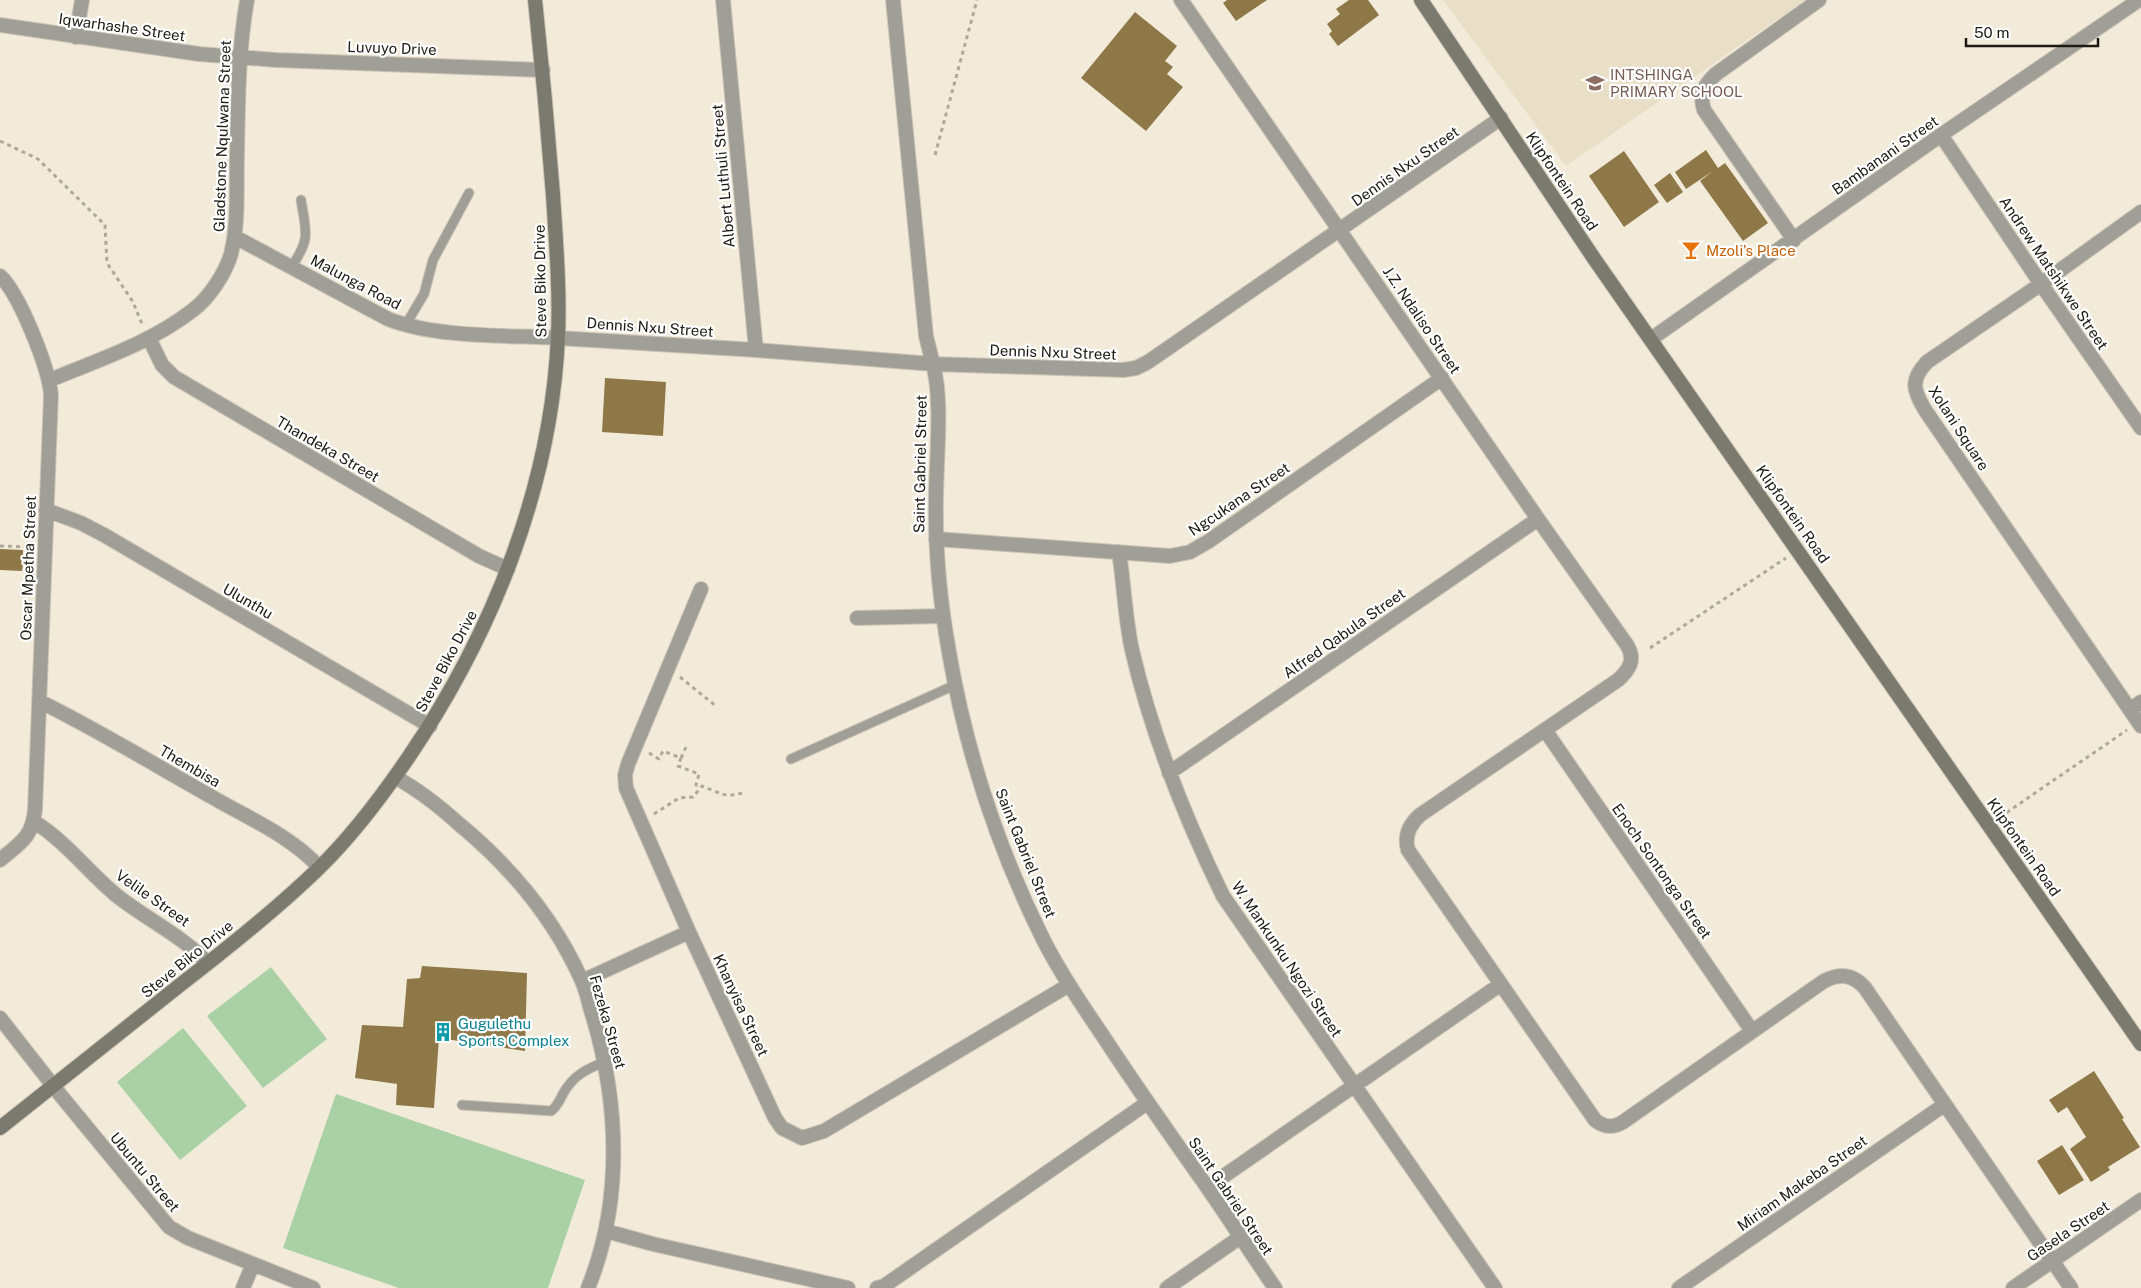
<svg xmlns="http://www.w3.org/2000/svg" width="2141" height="1288" viewBox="0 0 2141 1288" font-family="'Public Sans',sans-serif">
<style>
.built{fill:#e9dec6}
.green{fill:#aad0a5}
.building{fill:#8f7847}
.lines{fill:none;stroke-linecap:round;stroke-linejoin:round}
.service-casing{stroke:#ccc5b6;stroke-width:11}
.minor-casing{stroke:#ccc5b6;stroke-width:16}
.tertiary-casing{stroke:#ccc5b6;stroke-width:16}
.secondary-casing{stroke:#ccc5b6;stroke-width:16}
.path{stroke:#afa99b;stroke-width:3;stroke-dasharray:4 4;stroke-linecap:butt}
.service{stroke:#a09f97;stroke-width:9}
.minor{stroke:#a09f97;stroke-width:14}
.tertiary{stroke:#a09f97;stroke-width:14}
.secondary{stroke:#7b7a6f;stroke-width:14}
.labels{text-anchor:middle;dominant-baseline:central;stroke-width:4.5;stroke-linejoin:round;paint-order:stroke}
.street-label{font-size:15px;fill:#1d1a14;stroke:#fff}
.education-label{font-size:15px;fill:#785e54;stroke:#fff;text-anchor:start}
.food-label{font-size:15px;fill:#c56008;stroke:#fff;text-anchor:start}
.culture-label{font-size:15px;fill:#0d838f;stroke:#fff;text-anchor:start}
</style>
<rect width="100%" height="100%" fill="#f3ebda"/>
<path class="built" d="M1443,0H1805L1566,166Z"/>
<path class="green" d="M271,967L327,1039L263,1088L207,1016Z
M183,1028L247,1106L180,1160L117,1082Z
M336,1094L585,1180L548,1288H399L283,1248Z"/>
<path class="building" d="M1227,0H1267L1236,21L1223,3Z
M1349,0H1368L1379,15L1338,46L1329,34L1332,31L1327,24L1340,14L1336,9Z
M1135,12L1177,46L1165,61L1173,67L1167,74L1183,87L1146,131L1081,78Z
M1706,150L1718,168L1725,163L1768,223L1743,241L1700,181L1713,171L1686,189L1675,172Z
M1624,151L1659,202L1624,227L1589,176Z
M1670,173L1683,192L1667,203L1654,185Z
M605,378L666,382L663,436L602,432Z
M0,549L23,550V557H28V565H23L22,571L0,570Z
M422,966L527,973L525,1051L439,1038L434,1108L396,1105L397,1084L355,1078L362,1025L403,1027L407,979L420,978Z
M2094,1071L2124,1118L2122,1119L2140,1147L2108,1167L2110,1170L2091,1182L2070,1149L2086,1137L2067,1107L2058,1113L2049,1100Z
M2062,1145L2084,1180L2059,1195L2037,1161Z"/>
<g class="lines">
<g class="service-casing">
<path id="service" d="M292,266C311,238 306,232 301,200
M405,326L424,294L433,260L469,193
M791,759L955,685
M462,1105L551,1111C558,1106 560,1099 564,1092C574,1075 587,1069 604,1062"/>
</g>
<g class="minor-casing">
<path id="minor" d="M723,0L756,350
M893,0L926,336L933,364
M1181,0L1538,519L1627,645C1636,660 1629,670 1618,680L1420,815C1409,825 1404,836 1408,850L1595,1120C1605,1128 1613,1128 1623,1122L1824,981C1840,973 1853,974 1865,988L2071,1288
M0,25L199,54L276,60L543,70
M76,37L82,0
M1941,135L2041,284L2141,428
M2141,212L2041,284L1927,362C1910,380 1913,390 1925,410L2141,726
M235,237L388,319C437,338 505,335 558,338
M1794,240L1704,110C1699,95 1704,85 1716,74L1819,0
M0,276C19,293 49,368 51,395L35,810C32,838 20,843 0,860
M149,338L162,365L174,377L479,556L508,569
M1651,339L1941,135L2139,0
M50,380C98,360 151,343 193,310C209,298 225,274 231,254C239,222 236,188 237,156C238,103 238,52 247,0
M46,510L81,523L104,535L430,726
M936,539L1170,556L1190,552L1209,541L1442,378
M1119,552C1124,584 1125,618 1132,650C1152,736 1185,818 1223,896L1495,1288
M701,589L628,764L625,775L626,788L689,932L775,1118L782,1128L802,1138L824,1131L1069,985
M857,618L943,616
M39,701C98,730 155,765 212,797C248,818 291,836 319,867
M2130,710L2141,702
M1545,730L1752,1031
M1169,773L1538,519
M395,777C419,790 439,806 459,824C511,867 554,918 582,981C587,992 589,1005 593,1017C619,1104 623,1202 588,1288
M33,821C67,842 86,870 116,895C146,919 181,935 208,963
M582,981L689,932
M0,1018L62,1097L169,1227L188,1238L313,1288
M1208,1187L1501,984
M606,1231L653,1244L848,1288
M243,1288L253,1264
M877,1288L884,1286L1147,1103
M1167,1288L1239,1238
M1679,1288L1944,1105"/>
</g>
<g class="tertiary-casing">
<path id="tertiary" d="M558,338L756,350L933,364L1123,370L1136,368L1148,362L1501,118
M933,364C943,402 936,459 936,500C935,552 940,602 949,652C966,751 999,851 1044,941C1061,974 1082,1005 1103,1036C1133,1082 1164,1126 1195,1170C1223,1209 1248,1249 1275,1288
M2013,1288L2141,1200"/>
</g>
<g class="secondary-casing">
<path id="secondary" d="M1421,0L1593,257L2141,1044
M0,1128C60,1080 120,1033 180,985C228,948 276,910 319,868C353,835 382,796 408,758C492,634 551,488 558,337C560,290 556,242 553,195C548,130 542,65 535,0"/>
</g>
<path class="path" d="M0,141L38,159L105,225L107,263L133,302L142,324
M935,155L977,0
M0,546L32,547
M1650,648L1786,558
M680,677L717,707
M649,753L659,759L663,751L681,758L686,747
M681,758L678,766L699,774L696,785L702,786
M654,814L679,798L693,797L702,786C720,793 726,799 745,792
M2000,817L2127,730"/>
<use href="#service" class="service"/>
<use href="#minor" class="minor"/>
<use href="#tertiary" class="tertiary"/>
<use href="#secondary" class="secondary"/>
</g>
<defs>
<g id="school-bare" transform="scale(1.5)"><path d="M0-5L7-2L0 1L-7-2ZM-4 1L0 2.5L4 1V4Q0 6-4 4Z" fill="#8d6e63" stroke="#fff" stroke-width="2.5" paint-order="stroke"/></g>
<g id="bar-bare" transform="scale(1.5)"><path d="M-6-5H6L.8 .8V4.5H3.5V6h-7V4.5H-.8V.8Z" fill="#e8710a" stroke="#fff" stroke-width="2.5" paint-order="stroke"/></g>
<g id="building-bare" transform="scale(1.5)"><path d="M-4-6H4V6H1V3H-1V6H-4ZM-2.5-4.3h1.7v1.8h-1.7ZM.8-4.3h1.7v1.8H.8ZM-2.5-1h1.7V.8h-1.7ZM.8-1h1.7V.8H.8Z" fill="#0f9aa8" stroke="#fff" stroke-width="2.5" paint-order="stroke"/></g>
</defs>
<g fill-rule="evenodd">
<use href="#school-bare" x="1595" y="83"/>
<use href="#bar-bare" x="1691" y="250"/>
<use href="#building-bare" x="443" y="1032"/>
</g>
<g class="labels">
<g class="street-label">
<text transform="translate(122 27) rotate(8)">Iqwarhashe Street</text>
<text transform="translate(392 48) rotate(2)">Luvuyo Drive</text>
<text transform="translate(222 136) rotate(-88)">Gladstone Nqulwana Street</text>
<text transform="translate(1885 155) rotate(-35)">Bambanani Street</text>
<text transform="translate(1405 166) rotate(-35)">Dennis Nxu Street</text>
<text transform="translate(723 176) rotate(-95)">Albert Luthuli Street</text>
<text transform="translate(1562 181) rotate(56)">Klipfontein Road</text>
<text transform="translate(2054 273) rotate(56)">Andrew Matshikwe Street</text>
<text transform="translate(540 281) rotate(-91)">Steve Biko Drive</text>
<text transform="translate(356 282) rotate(28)">Malunga Road</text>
<text transform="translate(1422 320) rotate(56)">J.Z. Ndaliso Street</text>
<text transform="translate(650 327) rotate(4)">Dennis Nxu Street</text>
<text transform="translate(1053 352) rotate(2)">Dennis Nxu Street</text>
<text transform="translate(1959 428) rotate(57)">Xolani Square</text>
<text transform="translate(328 449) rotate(30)">Thandeka Street</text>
<text transform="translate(920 464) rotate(-89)">Saint Gabriel Street</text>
<text transform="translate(1239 499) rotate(-34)">Ngcukana Street</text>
<text transform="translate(1793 514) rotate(55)">Klipfontein Road</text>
<text transform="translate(28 568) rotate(-88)">Oscar Mpetha Street</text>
<text transform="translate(248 601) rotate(30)">Ulunthu</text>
<text transform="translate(1344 633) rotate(-35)">Alfred Qabula Street</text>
<text transform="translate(446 661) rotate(-62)">Steve Biko Drive</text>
<text transform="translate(190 766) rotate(30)">Thembisa</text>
<text transform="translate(2024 847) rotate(55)">Klipfontein Road</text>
<text transform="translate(1026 853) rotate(68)">Saint Gabriel Street</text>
<text transform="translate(1662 871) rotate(55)">Enoch Sontonga Street</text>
<text transform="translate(153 898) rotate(35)">Velile Street</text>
<text transform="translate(187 959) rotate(-39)">Steve Biko Drive</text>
<text transform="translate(1287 959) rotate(56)">W. Mankunku Ngozi Street</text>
<text transform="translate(741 1005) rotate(65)">Khanyisa Street</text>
<text transform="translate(608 1022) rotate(74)">Fezeka Street</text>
<text transform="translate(145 1172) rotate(50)">Ubuntu Street</text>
<text transform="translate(1802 1183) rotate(-35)">Miriam Makeba Street</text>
<text transform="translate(1231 1196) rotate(56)">Saint Gabriel Street</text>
<text transform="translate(2068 1231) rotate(-34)">Gasela Street</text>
</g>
<g class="education-label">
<text x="1610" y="74">INTSHINGA<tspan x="1610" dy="17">PRIMARY SCHOOL</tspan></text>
</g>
<g class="food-label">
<text x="1706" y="250">Mzoli's Place</text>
</g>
<g class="culture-label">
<text x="458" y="1023">Gugulethu<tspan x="458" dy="17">Sports Complex</tspan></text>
</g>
</g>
<path d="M1966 38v8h132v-8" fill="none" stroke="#1d1a14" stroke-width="2.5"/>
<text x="1974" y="38" font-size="15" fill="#1d1a14" stroke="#ffffff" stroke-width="4" paint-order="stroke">50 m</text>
</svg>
